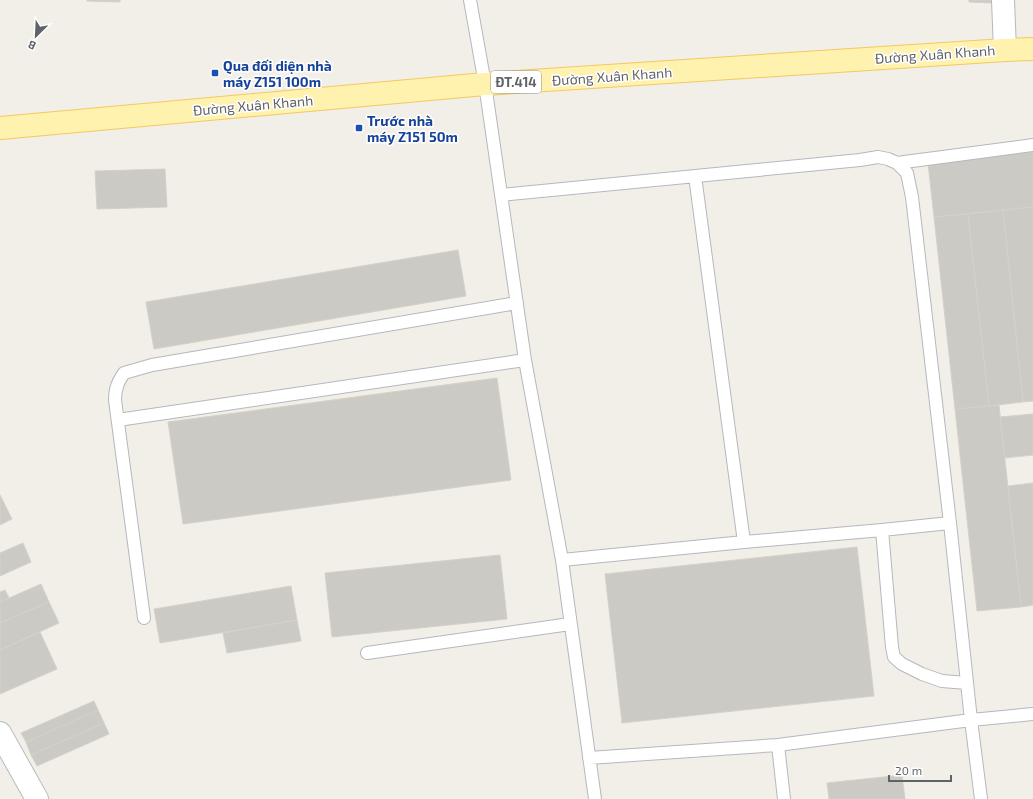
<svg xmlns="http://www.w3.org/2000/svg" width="1033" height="799" viewBox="0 0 1033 799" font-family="'Exo 2',sans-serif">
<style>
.building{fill:#cccac5;stroke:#d6d1c6}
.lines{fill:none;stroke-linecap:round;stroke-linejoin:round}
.lane-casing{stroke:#b5b8bc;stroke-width:14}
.street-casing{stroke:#b5b8bc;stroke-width:24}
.secondary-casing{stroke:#b6babf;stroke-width:24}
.primary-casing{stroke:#f2c960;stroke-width:24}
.lane{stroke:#fff;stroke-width:12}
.street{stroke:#fff;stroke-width:22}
.secondary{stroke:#fff;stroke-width:22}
.primary{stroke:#fff2af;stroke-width:22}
.transit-dot{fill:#1a4fb4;stroke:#fff;stroke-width:1.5}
.labels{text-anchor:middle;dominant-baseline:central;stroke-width:3;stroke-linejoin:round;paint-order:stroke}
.shield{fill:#fff;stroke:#8f9295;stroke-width:1}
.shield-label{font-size:13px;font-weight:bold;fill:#5f6368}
.street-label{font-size:14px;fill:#5f6368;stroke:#fff}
.transit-label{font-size:14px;font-weight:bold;fill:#164399;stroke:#fff;text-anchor:start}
</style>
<rect width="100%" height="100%" fill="#f1efe8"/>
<path class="building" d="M87,0H120V2L87,1Z
M969,0H993V3L969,2Z
M1033,152V207L934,217L928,163Z
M165,169L167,207L97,209L95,171Z
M1033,207V401L1023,402L1003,210Z
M1003,210L1023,402L989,406L968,214Z
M968,214L989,406L955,409L934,217Z
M458,250L466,296L154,349L146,302Z
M497,378L511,480L183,524L168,422Z
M999,405L1021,607L977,611L955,409Z
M1033,414V455L1005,458L1000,417Z
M1033,483V605L1021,607L1008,486Z
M0,495L12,519L0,525Z
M23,543L31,562L0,576V553Z
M857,547L874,696L622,723L605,574Z
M500,555L507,619L332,637L325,573Z
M41,584L49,602L0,623V602Z
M291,586L297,620L160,643L154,609Z
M5,590L9,598L0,602V592Z
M49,602L59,623L0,650V623Z
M297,620L301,641L227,653L223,633Z
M40,632L57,669L0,694V650Z
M94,701L98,710L26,742L21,733Z
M98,710L104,723L31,755L26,742Z
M104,723L109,734L37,766L31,755Z
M902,775L905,799H829L827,783Z"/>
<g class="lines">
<g class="lane-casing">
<path id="lane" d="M470,0L485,84L525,360L562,560L595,799
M897,163L1033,145
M695,176L744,542
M501,195L860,160L878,157L888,159L897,163L907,173L912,197L950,523L971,720L981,799
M118,420L525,360
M882,530L892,647L894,657L902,664L922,674L942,681L967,683
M562,560L744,542L882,530L950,523
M144,618L115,400C115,388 118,382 124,373L152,365L517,303
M367,653L570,624
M778,745L784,799
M589,758L778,745L971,720L1033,714"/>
</g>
<g class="street-casing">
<path id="street" d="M1003,0L1005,50"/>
</g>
<g class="secondary-casing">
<path id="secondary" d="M0,733L37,799"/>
</g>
<g class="primary-casing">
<path id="primary" d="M0,128L485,84L1005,50L1033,49"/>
</g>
<use href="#lane" class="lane"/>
<use href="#street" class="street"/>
<use href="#secondary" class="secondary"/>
<use href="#primary" class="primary"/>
</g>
<g class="transit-dot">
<rect x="211" y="69" width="8" height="8" rx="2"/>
<rect x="355" y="124" width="8" height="8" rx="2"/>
</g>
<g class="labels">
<rect class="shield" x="491" y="71" width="50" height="22" rx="3"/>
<g class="shield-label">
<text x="516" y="82">ĐT.414</text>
</g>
<g class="street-label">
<text transform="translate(935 54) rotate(-4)">Đường Xuân Khanh</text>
<text transform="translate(612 76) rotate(-4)">Đường Xuân Khanh</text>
<text transform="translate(253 105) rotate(-5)">Đường Xuân Khanh</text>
</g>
<g class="transit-label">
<text x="223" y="65">Qua đối diện nhà<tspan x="223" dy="16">máy Z151 100m</tspan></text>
<text x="367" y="120">Trước nhà<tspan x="367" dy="16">máy Z151 50m</tspan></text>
</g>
</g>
<g transform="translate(36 36) rotate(204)" stroke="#ffffff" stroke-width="3" paint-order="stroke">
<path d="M0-3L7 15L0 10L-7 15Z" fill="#5f6368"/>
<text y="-6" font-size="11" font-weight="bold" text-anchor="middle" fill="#5f6368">B</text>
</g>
<path d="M889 775v6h62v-6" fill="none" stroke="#5f6368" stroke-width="2"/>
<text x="895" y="775" font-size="12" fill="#5f6368" stroke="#ffffff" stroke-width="3" paint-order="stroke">20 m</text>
</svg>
